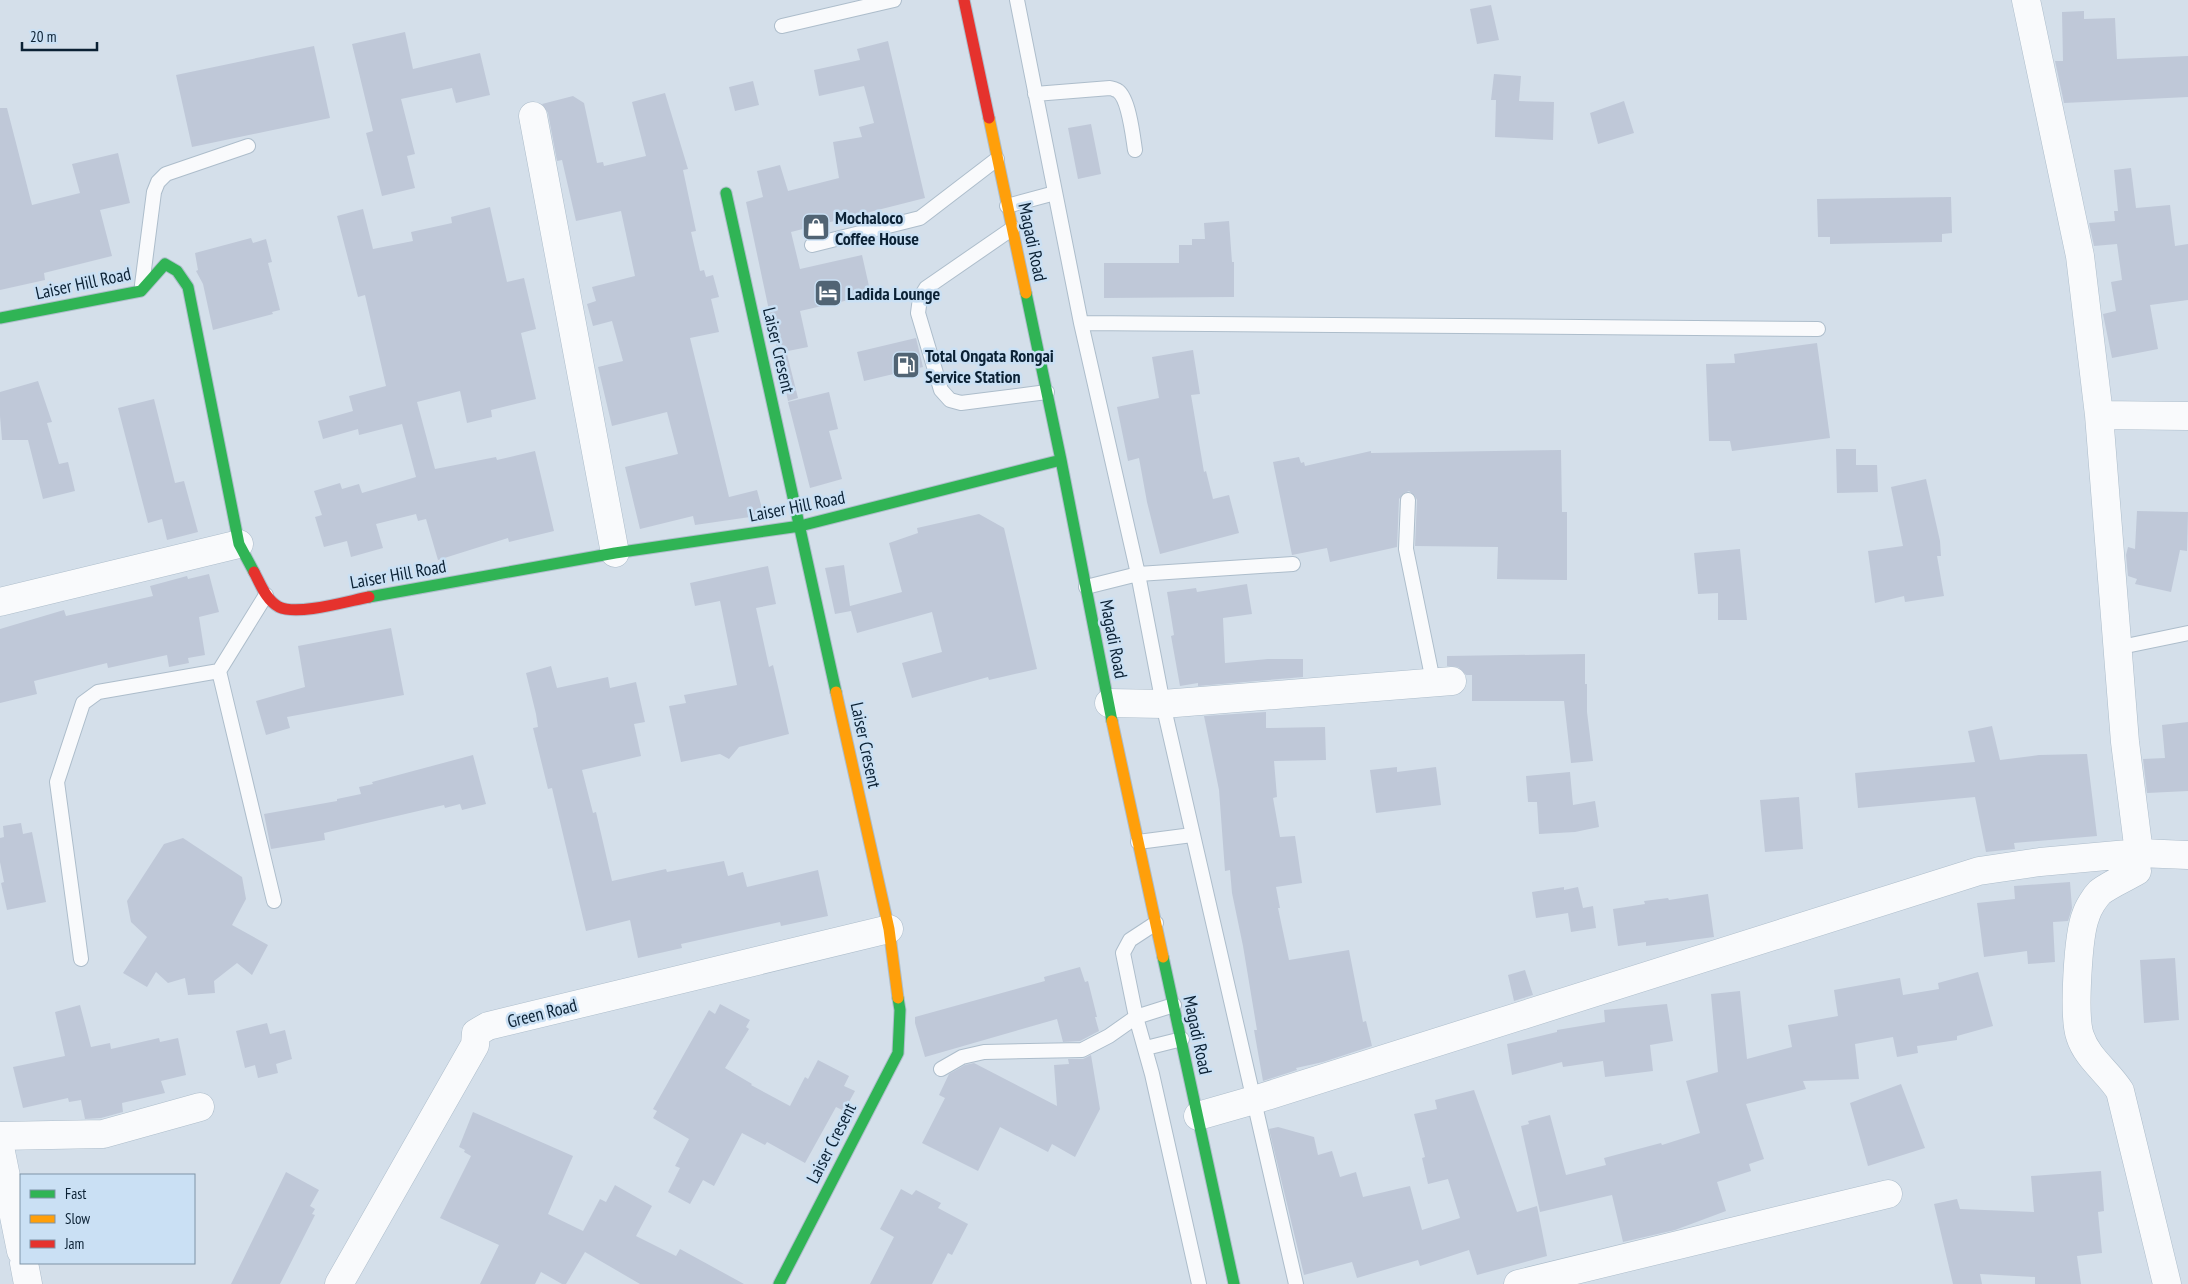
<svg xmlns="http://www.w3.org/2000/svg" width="2188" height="1284" viewBox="0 0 2188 1284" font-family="'PT Sans Narrow',sans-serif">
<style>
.building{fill:#bfc8d8}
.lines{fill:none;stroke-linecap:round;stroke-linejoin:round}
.lane-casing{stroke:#adbdcb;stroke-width:16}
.street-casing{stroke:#adbdcb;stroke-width:29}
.fast-casing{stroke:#adbdcb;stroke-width:13}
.slow-casing{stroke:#adbdcb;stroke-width:13}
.jam-casing{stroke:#adbdcb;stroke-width:13}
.lane{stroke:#f9fafc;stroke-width:14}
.street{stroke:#f9fafc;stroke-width:28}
.fast{stroke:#30b455;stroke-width:11}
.slow{stroke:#ff9f0a;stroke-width:11}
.jam{stroke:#e5322d;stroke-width:11}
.labels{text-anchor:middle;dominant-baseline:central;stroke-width:5;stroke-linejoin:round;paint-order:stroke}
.poi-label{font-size:18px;font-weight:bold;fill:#0b2134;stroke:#cae0f4;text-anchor:start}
.street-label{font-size:18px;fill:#0b2134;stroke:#cae0f4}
</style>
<rect width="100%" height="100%" fill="#d4dfea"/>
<path class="building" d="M1491,5L1499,40L1477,44L1470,9Z
M2084,11V19L2115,18L2117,59L2188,56V97L2064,103L2055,61H2063L2062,12Z
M405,32L413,69L480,53L490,95L456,103L452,88L401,99L415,154L407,156L415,188L382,196L366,133L373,131L352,44Z
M888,41L925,198L791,232L800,269L862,255L871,295L800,311L808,347L778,353L746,202L763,197L757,171L780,165L788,191L839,178L833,142L862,137L859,127L874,123L864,86L819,96L814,70L860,60L857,49Z
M314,46L330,118L192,147L176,75Z
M1494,74L1521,76L1519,101L1554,102L1553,140L1495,137L1496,100H1491Z
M753,81L759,105L735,111L729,87Z
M665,93L688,169L683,170L696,231L691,232L700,271L704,270L706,277L713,275L719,297L711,299L719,332L690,338L729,497L757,490L763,512L750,516V517L695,525L693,516L640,529L625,467L678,454L667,412L612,426L598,367L623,361L612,321L593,326L587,304L596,301L592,287L635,276L621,211L576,221L562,160L557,161L548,113L542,104L573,96L584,103L597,163L603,162L604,166L646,156L632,102Z
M1624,101L1634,133L1598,144L1590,113Z
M0,108H7L32,205L80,193L72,164L118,153L130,203L100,210L112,256L44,273L45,280L0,290Z
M1091,124L1101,174L1078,179L1068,128Z
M2131,168L2136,208L2170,205L2175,246L2188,244V300L2150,305L2158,349L2112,358L2103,314L2116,311L2111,282L2122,280L2117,244L2094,246L2089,223L2115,221L2114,211H2118L2114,170Z
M1951,197L1952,233L1942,234V242L1830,244V237H1818L1817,199Z
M490,207L507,282L524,278L536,329L521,333L536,399L491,410L492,417L467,423L460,391L417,402L435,469L496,457L497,460L535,451L554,531L509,542L508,538L438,560L426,519L418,521L416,514L376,524L383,548L351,557L347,541L324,547L315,517L322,515L314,491L340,483L342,489L359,484L362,493L416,477L402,424L359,435L358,429L323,439L318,421L353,411L349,396L386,386L365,295L358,297L337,216L363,209L373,249L413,241L411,232L452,223L451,217Z
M1229,221L1232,262H1234V297L1104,298V263H1179V245H1192V239H1205L1204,223Z
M251,238L253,243L266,239L272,262L268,263L280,310L272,312L273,314L213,330L203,284L196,271L198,270L195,253Z
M916,338L923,367L864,381L857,352Z
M1817,343L1830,438L1732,451L1730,441H1709L1706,364L1735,363L1734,354Z
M1193,350L1200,394L1191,395L1204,472L1206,471L1213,499L1229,495L1239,533L1160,554L1147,502L1139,458L1128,461L1117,407L1159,398L1152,357Z
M787,354L798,398L788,401L778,356Z
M38,381L52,422L47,423L59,464L68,462L75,491L43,499L28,440H2L0,416V392Z
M829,392L838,429L829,431L842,479L810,488L788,402Z
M154,399L175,483L184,481L198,532L167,540L162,519L148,523L118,408Z
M1836,449H1856V465H1877L1878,492L1837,493Z
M1561,450L1562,512H1567V580L1497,579L1498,547L1415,546L1417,500L1415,496L1409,491L1404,493L1399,499L1397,547L1330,562L1327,548L1292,555L1273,462L1299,457L1301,463L1304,462L1305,466L1371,451V453Z
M1926,479L1940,541L1941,556H1937L1944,596L1905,602L1904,596L1875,603L1868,551L1903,546L1891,487Z
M2137,511L2188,512L2187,551L2180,550L2171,592L2135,584L2137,579L2128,576L2126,555L2128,547L2135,549Z
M979,514L1004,528L1037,669L989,680L988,677L912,698L902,663L942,652L932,612L857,633L851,611L835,614L825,568L844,565L850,606L902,592L889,543L918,533L917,528Z
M1740,549L1747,620H1718V593L1698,594L1694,553Z
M768,566L776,604L756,608L769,667L773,665L789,734L739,747L729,759L720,754L681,762L669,706L686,703L684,695L737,685L720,601L695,606L690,583Z
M209,574L219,612L199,617L205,655L188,658L189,663L169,667L167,655L108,668L107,663L34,681L37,694L0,703V629L64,610L66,616L153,596L150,586L187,576L188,579Z
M1247,584L1252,614L1223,618L1225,663L1268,659H1303V677L1198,686V683L1180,686L1171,636L1174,635L1167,592L1196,588L1197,592Z
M391,628L404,695L287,717L290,728L266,735L256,701L305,687L298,646Z
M1585,654V684H1587V712L1593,761L1571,763L1564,701H1472V675H1466L1458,667L1447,666V656Z
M551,666L557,688L608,677L610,688L636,682L645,722L634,724L641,756L582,770L593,813L596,812L612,881L666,869L667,872L724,861L728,876L743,872L747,887L818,870L828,916L781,926L780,922L681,944L682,948L638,958L630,920L586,931L552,788L548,789L533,728L538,727L536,714L526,673Z
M1266,712V728L1325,727L1326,760L1274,761L1277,797L1273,798L1280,837L1295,836L1302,883L1276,887L1280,908H1278L1289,960L1349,950L1363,1022L1366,1021L1372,1046L1323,1062L1296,1068L1297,1070L1263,1081L1254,1030H1257L1243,946L1232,893L1230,870L1225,871L1219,790L1204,716Z
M2188,722V791L2147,793L2143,759L2165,758L2162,725Z
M1992,726L2000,760L2039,755L2087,754L2097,836L2014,843L2015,849L1986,852L1975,797L1858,808L1855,773L1975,762L1968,731Z
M473,755L486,804L462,810L460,804L445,808L444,805L324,833L325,840L271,849L264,814L337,801V799L361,794L359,787L373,784L372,782Z
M1397,767V772L1436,767L1441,805L1376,813L1370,770Z
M1570,772L1573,805L1595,801L1599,827L1575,832L1539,834L1537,802H1528L1526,776Z
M1799,797L1803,849L1765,852L1760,800Z
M21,823L23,834L32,832L46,902L7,910L1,883L4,882L0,862V838L4,837L3,826Z
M183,838L242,877L246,899L232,925L268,945L252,975L237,963L214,981L215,993L188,995L185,978L168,983L156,972L147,987L123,973L147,937L131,922L127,901L164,844Z
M2070,882L2072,908L2068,921L2053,922L2055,962L2028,964L2027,951L1984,957L1977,903L2015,899L2014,886Z
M1564,887V890L1578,887L1583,908L1593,906L1596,928L1571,932L1568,913L1536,918L1532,892Z
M1708,894L1714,937L1646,946V942L1618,946L1613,909L1645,904L1644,901L1668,898L1669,900Z
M2175,958L2179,1020L2144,1023L2140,960Z
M1080,967L1085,982L1088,981L1097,1017H1095L1099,1031L1080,1041L1063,1042L1057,1019L925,1057L915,1023V1017L1045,981L1044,977Z
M1525,970L1533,995L1514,1001L1508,975Z
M1978,972L1993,1026L1957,1036V1040L1917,1046L1918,1053L1897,1057L1893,1037L1855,1044L1859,1079L1803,1081L1806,1089L1746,1104L1764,1159L1749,1164L1751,1171L1717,1182L1726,1211L1675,1230L1623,1242L1612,1195L1540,1212L1521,1126L1529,1124L1528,1121L1550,1115L1566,1175L1606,1165L1604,1158L1661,1143L1662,1145L1700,1133L1686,1081L1718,1072L1711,994L1740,991L1747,1059L1792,1047L1788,1025L1838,1016L1834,990L1900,978L1903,995L1939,989L1938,983Z
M720,1004L750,1020L746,1027L749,1029L725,1068L752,1084L751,1085L790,1106L805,1077L808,1079L818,1060L849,1076L844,1086L855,1091L844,1111L836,1107L805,1163L767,1142L765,1145L742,1133L714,1186L703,1180L690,1204L668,1192L680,1168L675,1166L689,1139L653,1118L657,1111L653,1109L709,1010L715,1014Z
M1667,1004L1673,1041L1650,1045L1653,1071L1605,1077L1603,1061L1563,1067L1562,1062L1512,1075L1507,1044L1557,1032V1030L1605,1022L1604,1010Z
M80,1005L91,1047L110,1043L111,1049L159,1038L160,1042L178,1038L186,1075L161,1081L165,1093L122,1103L123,1112L101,1118L85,1119L81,1100L69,1102L68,1098L23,1108L13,1067L65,1056L55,1012Z
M267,1023L270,1034L285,1030L292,1059L276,1064L278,1073L258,1078L255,1065L245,1068L236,1031Z
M1091,1055L1100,1109L1075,1157L1052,1144L1048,1152L1000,1127L978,1171L922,1143L945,1098L939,1095L949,1074L965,1065L974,1063L1057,1106L1054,1065L1069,1064L1068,1059H1083Z
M1901,1084L1925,1148L1868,1166L1850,1103Z
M1474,1090L1517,1212L1537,1206L1547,1256L1477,1275L1469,1250L1420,1266L1418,1260L1357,1278L1352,1262L1304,1275L1269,1129L1278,1127L1314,1137L1318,1155L1332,1151L1340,1177L1356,1172L1363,1197L1410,1186L1422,1230L1460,1218L1448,1179L1428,1184L1422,1158L1425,1157L1414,1114L1437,1109L1435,1100Z
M473,1112L573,1156L548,1214L583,1231L600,1199L606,1202L615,1185L652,1206L636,1236L676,1256L680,1249L744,1284H640L585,1252L566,1284H562L541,1272L535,1284H480L499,1245L440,1218L471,1156L464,1152L465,1150L459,1147Z
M2101,1171L2104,1211L2098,1212L2102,1253L2077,1256L2081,1284H2035V1277L1980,1274L1982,1284H1953L1934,1204L1957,1199L1960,1209L2034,1212L2031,1176Z
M286,1172L319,1190L310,1206L315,1209L312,1214L315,1215L280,1284H231Z
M901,1189L912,1195L916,1190L941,1203L938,1208L968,1224L952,1255L948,1253L932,1284H870L894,1237L880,1229Z"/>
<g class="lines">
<g class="lane-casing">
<path id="lane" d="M1017,0L1081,323L1138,574L1163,704L1296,1284
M782,26L894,0
M1035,94L1110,88C1111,88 1117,90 1118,91C1129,99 1133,137 1135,150
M1007,206L1055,193
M1013,228L926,288L920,298L918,313L941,390L950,400L961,403L1047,392
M812,245L920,218L997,159
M142,285L154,192L158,182L166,174L248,146
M1081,323L1818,329
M1408,500L1406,549L1433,681
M1086,587L1138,574L1293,564
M266,595L219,671L274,901
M2120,639L2121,647L2188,633
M1138,842L1192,835
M1156,923L1130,940L1123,953L1136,1017L1152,1074L1199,1284
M81,959L57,782L83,703L98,692L219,671
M1146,1048L1182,1039
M941,1069L962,1057L984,1052L1082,1050L1109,1036L1136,1017L1174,1005"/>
</g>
<g class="street-casing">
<path id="street" d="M2026,0L2080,256L2099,415L2125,742L2139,853
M533,116L615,553
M2099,415L2188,416
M0,602L239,544
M1109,703L1163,704L1452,681
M2137,871C2125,878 2111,884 2100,892C2095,897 2088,908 2086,915C2078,934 2073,1016 2080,1036C2087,1058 2108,1072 2120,1091L2167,1284
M1198,1116L1254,1100L1979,871L2040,862L2139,853L2188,855
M0,1136L103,1134L200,1107
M0,1147L21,1251
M24,1263L28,1284
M339,1284L475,1045L476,1033L488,1026L889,929
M1518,1284L1888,1194"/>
</g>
<g class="fast-casing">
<path id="fast" d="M726,193L836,692
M1026,293L1061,460L1112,721
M0,318L141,291L165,264L177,271L188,287L239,544L254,572
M369,597L615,553L800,526L1061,460
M1163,957L1234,1284
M779,1284L898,1053L900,1010L898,998"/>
</g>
<g class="slow-casing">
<path id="slow" d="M989,118L1026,293
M836,692L889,929L898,998
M1112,721L1163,957"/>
</g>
<g class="jam-casing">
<path id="jam" d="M964,0L989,118
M254,572C261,585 266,600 279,607C298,616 348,601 369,597"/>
</g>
<use href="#lane" class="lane"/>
<use href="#street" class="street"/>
<use href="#fast" class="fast"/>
<use href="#slow" class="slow"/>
<use href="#jam" class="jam"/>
</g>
<defs>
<g id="shop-square" transform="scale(1.4375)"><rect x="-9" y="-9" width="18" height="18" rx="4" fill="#516474" stroke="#cae0f4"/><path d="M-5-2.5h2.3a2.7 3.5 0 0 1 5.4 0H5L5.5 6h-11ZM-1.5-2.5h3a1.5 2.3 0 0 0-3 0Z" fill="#fff"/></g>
<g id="hotel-square" transform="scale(1.4375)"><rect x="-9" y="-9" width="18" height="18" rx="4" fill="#516474" stroke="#cae0f4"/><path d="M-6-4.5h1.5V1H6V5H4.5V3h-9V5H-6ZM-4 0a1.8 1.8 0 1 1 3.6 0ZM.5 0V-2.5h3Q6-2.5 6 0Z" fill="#fff"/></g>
<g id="fuel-square" transform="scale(1.4375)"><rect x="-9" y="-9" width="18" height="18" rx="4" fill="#516474" stroke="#cae0f4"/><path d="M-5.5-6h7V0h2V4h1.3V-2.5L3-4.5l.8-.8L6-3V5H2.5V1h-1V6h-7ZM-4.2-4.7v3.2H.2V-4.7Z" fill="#fff"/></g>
</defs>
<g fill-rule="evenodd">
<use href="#shop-square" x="816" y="227"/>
<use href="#hotel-square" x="828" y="293"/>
<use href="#fuel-square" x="906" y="365"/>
</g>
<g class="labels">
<g class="poi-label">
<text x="835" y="217">Mochaloco<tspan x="835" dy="21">Coffee House</tspan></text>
<text x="847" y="293">Ladida Lounge</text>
<text x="925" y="355">Total Ongata Rongai<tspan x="925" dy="21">Service Station</tspan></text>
</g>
<g class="street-label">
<text transform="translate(1033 242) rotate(78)">Magadi Road</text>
<text transform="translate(83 283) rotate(-12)">Laiser Hill Road</text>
<text transform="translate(779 350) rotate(77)">Laiser Cresent</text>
<text transform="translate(797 506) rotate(-11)">Laiser Hill Road</text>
<text transform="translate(398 574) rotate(-10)">Laiser Hill Road</text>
<text transform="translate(1114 639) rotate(79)">Magadi Road</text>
<text transform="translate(866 745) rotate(78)">Laiser Cresent</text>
<text transform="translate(542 1013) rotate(-14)">Green Road</text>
<text transform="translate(1198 1035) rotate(78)">Magadi Road</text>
<text transform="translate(831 1143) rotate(-63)">Laiser Cresent</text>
</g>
</g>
<rect x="20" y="1174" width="175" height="90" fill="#cae0f4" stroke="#7e94a7"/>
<rect x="30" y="1190" width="25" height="8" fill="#30b455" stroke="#7e94a7"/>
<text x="65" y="1199" font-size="15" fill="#0b2134">Fast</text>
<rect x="30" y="1215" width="25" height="8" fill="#ff9f0a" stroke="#7e94a7"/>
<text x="65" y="1224" font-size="15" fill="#0b2134">Slow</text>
<rect x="30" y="1240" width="25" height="8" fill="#e5322d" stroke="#7e94a7"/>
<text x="65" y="1249" font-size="15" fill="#0b2134">Jam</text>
<path d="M22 42v8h75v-8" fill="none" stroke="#0b2134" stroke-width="2.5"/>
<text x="30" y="42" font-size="15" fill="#0b2134" stroke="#cae0f4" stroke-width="4" paint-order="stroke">20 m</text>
</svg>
